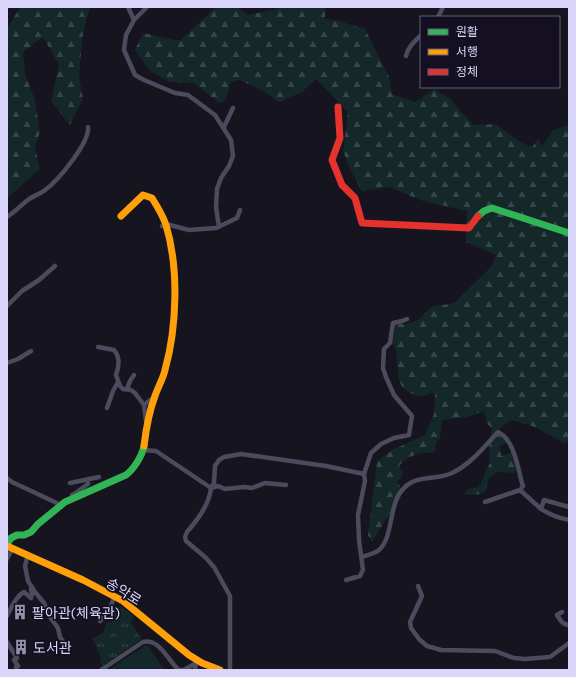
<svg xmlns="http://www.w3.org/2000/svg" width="576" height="677" viewBox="0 0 576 677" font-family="Commissioner,'Noto Sans KR',sans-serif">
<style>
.grass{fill:url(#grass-tufts)}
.forest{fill:url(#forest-firs)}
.pitch{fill:#142829}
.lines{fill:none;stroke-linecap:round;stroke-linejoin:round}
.street{stroke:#4c4a5d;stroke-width:4.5}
.fast{stroke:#30b455;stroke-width:7}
.slow{stroke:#ff9f0a;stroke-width:7}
.jam{stroke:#e5322d;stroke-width:7}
.labels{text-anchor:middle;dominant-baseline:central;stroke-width:3.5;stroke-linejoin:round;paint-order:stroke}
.street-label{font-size:14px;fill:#dad6fb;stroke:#141022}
.poi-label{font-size:14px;fill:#dad6fb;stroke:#141022;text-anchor:start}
</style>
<defs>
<pattern id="grass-tufts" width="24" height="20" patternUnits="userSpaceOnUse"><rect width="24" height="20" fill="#142829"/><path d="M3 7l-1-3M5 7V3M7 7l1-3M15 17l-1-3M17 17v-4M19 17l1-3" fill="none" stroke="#364649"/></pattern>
<pattern id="forest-firs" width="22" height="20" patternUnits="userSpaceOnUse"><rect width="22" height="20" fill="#142829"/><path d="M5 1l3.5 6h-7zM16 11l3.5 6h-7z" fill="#364649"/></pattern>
</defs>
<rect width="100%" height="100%" fill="#16141e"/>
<path class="grass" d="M120,606L134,616L131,623L142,639L102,666L100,655L92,638C101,635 105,633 106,623L112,622Z"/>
<path class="forest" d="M20,7H90L83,33L79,76L83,99L70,125L51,101L59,65L43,37L23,52L25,74L35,100L40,132L35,147L40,169L7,198V29Z
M216,7H238L248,15L277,9L280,7H325V19C339,19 352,26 365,29L389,77L392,94L415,102L434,89L451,99L460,111L474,125L496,124C507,133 518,142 532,147L538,139L542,146L553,130L569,125V442L564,443L535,427L512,420L499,429L500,436L507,443L500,446L501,456L512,452L516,469L515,473L497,472L488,480L486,491C479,495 473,496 464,494L467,490L477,487L482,482L485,472L490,463L489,448L492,428L487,424L484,411L467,417L442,420L440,438L436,443L435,452C421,453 408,454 399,466L403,472L401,478L397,482C403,488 398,496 398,504L392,509L372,542L368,535L377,461L392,450L425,435L434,414L435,392C430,393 424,397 419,396C417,396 415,395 413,394C389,385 403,360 393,343L396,324H407L418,320L431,307L454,303L492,266L496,255L466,242L467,211L423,201L389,187L362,191L351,171L343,151L348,112L316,79L302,92L279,102L263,91L240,80L231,82L225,101L219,103L194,83L170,82L150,71L135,50L143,33L175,40H181Z"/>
<path class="pitch" d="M148,645L164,670H112L111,668L145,646Z"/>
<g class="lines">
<path class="street" d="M128,7L134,20
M147,7L134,20L126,35L124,50L135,75L144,80L175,93L188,95L215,115L231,140L233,156L229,166L221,178L217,189L216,207L219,227
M438,17L443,7
M406,56C408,47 414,42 421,35
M224,127L233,108
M7,217C15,212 21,205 29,199C34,196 40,194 45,190C58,181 90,142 88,127
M162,226L166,224L189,230L216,228L237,218L240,210
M7,306L22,291L39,280L55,266
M98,347L114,350C120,357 119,367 116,375L120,386L123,389L131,390L135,393L144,405L154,397
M7,363L18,359L31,351
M127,389L130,381L134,375
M144,405L146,421
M107,408L113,391L118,382
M143,450L156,451L211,488L214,483L215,466L219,460L224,457L241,454L326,466L364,474
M7,478L12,482L61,505
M70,483L99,477
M72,500V495L74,494L88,484V479
M485,502L520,490L541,509L544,500L569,507
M541,509C550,515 558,518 569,520
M362,557C367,555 374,554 379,550C394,537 388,503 404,488C418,474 435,481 452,473C471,464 484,447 498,432C514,439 518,468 522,483L523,486L520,490
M27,558L25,566L28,581L35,592L44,603L50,617L58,628L60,637L67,647
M7,559L11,551
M346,580L360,576L363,570L359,540L358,515L365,481L364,474L371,453L381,444L394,438L409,435L412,416L394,395L386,377L383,368L384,349L390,343L393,323L402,321L407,319
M418,586L422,596L410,622L411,628L419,639L427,646L441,650L495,651L514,658L525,659L550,657L569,643
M562,612L557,615C560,620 563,625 569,625
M7,616C11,608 16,596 24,592L31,598L32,594L31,589
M100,621L109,610L114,598
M7,642L17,658L14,660L18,666L16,667L17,670
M101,670L143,642C160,638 168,661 179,670H184L196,663
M195,670L196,663
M230,670V596L214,567L205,557L186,541L185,537L187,532C198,519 209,505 211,488L218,486L225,489L244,487L252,488L265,483L286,485"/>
<path class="fast" d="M478,216L484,211L492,208L569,233
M7,544L11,538L17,535H24L31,532L38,524L65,502L126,475C134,469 142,456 144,446"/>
<path class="slow" d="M121,216L143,195L152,198C157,206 163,216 166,225C179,268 177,327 165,370C163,379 158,387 155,396C149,412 146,429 144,446
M7,546L83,580L123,601L189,655L202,663L220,670"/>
<path class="jam" d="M338,107L340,138L332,160L342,185L355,198L362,223L469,228L478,216"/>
</g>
<defs>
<g id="building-bare" transform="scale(1.2)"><path d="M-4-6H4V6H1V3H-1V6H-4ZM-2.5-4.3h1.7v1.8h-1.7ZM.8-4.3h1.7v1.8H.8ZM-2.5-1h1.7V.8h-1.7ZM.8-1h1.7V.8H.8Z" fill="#9592ae" stroke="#141022" stroke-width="2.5" paint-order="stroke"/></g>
</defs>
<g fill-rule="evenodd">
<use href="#building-bare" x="20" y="612"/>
<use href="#building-bare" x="21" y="647"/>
</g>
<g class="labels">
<g class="street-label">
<text transform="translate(124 591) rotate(32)">송악로</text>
</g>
<g class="poi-label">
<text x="32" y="612">팔아관(체육관)</text>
<text x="33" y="647">도서관</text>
</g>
</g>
<rect width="576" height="677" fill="none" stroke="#dad6fb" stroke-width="16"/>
<rect x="420" y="16" width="140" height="72" fill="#141022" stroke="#635f79"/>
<rect x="428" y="29" width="20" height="6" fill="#30b455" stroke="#635f79"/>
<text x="456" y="36" font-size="12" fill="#dad6fb">원활</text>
<rect x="428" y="49" width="20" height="6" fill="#ff9f0a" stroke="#635f79"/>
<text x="456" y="56" font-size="12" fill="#dad6fb">서행</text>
<rect x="428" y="69" width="20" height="6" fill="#e5322d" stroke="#635f79"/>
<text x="456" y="76" font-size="12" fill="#dad6fb">정체</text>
</svg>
